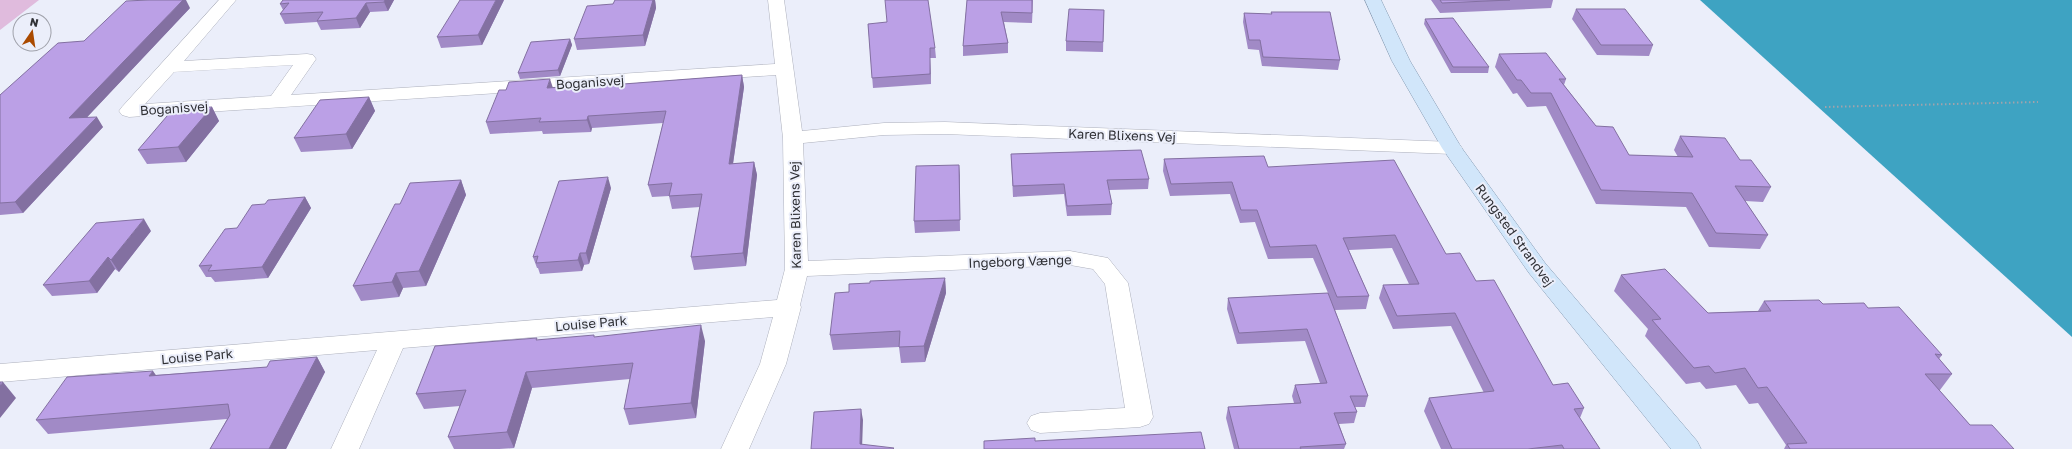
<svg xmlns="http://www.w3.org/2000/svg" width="2072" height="449" viewBox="0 0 2072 449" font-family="'Golos Text',sans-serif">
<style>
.green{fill:#e0bbdd}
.water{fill:#3ea3c2}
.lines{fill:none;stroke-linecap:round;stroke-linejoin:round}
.minor-casing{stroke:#adb0bc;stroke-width:1}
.major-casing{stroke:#859bb3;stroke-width:1}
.path{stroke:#a1a3ac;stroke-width:2;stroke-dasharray:1.5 2.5;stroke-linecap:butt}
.minor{fill:#fff;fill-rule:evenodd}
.major{fill:#d1e6fa;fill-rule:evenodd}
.wall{fill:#a18ac6}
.shaded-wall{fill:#8370a1}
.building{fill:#bba0e6;stroke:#8370a1}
.labels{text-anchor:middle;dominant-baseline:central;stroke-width:4;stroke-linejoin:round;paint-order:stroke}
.street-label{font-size:13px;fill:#2f3035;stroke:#ebeefa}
</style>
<rect width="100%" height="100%" fill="#ebeefa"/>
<path class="green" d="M0,0H39L0,30Z"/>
<path class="water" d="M1700,0H2072V337Z"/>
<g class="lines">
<g class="minor-casing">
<path id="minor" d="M219,0H236L184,61L307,54L313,55L316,59L291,95L775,64L768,0H784L802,131L884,123L945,122L1452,142L1459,144L1462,148L1459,152L1452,154L945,134L884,135L803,143L808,261L1070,251L1108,258L1128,283L1153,417L1149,424L1140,427L1040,433L1031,430L1027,423L1031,416L1040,413L1125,408L1105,284L1093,269L1070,265L807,276L800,305L801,307L786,364L749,449H721L760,364L773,317L403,348L359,449H331L377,350L0,382V364L777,300L785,269L783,138L776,75L129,117L122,115L119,111L122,107ZM293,65L271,96L145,104L174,72Z"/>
</g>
<g class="major-casing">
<path id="major" d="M1365,0H1381L1410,61L1461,147L1545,263L1697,441L1701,449H1671L1529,273L1442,148L1392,61Z"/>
</g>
<path class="path" d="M1825,107L2038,102"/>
<use href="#minor" class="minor"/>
<use href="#major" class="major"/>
</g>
<path class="wall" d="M283,0H394L388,11L370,12L360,28L321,30L317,22L285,24L280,14L283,10L280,4Z
M504,0L482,45L441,48L437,37Z
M615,0H655L656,8L645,46L577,50L574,39L613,4Z
M967,0H1033L1032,23L1004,22L1008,43V53L963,56V46Z
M1431,0H1553L1551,8L1440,13Z
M190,8L87,117L103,127L23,213L0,215V95L84,41Z
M1576,9L1653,45L1649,56L1597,55L1572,19Z
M1104,10L1103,52L1066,51V41Z
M1271,12L1340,60L1338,70L1262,66L1259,50L1248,49L1243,22L1244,13L1271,14Z
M1425,19L1489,67L1488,73H1451L1424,24Z
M868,24L935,48L936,58H930L931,84L873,88Z
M570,39L572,45L560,76L520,79L518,73Z
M1499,54L1566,79L1564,85L1596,126L1629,155L1678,157L1674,150L1680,136L1740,160L1771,187L1763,202L1745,201L1768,235L1760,249L1709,247L1686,207L1596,204L1546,106L1527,107L1517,93L1513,94L1495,67Z
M742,75L744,87L733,164L754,162L757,175L746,266L694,270L691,257L700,207L672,209L669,196L652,197L648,185L663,123L592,128L591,132L543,134L542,131L490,134L486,122L553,87L598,85V86Z
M369,97L375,111L352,149L301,152L294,138Z
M212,107L219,121L186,162L147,164L138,150Z
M1011,154L1149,179L1148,189L1109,190L1112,204L1111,215L1067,216L1064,194L1013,197Z
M1164,159L1268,167L1446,254L1476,281L1553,385L1584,408L1580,418L1600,449H1441L1424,411L1429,398L1484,393L1451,326L1393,329L1379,298L1383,285L1409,284L1392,248L1349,250L1369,296L1366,309L1335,310L1368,396L1365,407H1355L1357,412L1354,423L1339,424L1346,444L1344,449H1234L1226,418L1228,407L1294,403L1292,396L1295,385L1320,383L1305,341L1237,344L1227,309L1228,298L1328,293L1313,258L1268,259L1255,222L1240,223L1230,194L1170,196L1163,171Z
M959,165L960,231L915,233L914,221Z
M461,180L466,195L426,286L403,288L399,297L361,301L353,286L400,204Z
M611,188L589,264L584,265L582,271L540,274L538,268H537L533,257Z
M305,197L311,208L268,278L215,282L211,277H206L199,266L237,228L265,204Z
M151,231L119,272L115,269L97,293L52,296L43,285Z
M1621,275L1708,313L1758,311L1764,301L1823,304L1868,308L1942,355L1939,359L1952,374L1940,390H1939L1970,425L2014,449H1784L1786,445L1758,403L1749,404L1736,385L1706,389L1700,382L1686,384L1645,336L1648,329L1614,291Z
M945,278L946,293L925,362L901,363L899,347L833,350L830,335L849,292L870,283Z
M595,337L705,341L696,418L629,425L624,409L630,379L532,388L514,448L499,449H454L448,437L460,406L424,409L416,394L538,340Z
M317,357L325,372L286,449H210L227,419L48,434L36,420L156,375L267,367Z"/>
<path class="shaded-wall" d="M183,0H186L190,8L76,129L69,118Z
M385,0H394L388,11L384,2Z
M496,0H504L482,45L478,35Z
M653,0H655L656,8L645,46L643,35Z
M366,3L370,12L360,28L356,18Z
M570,39L572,45L560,76L558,70Z
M930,48V58L931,84L930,74Z
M742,75L744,87L731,177L729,164Z
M550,79L554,91L547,88Z
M369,97L375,111L352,149L346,134Z
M212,107L219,121L186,162L178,147Z
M588,116L592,128L591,132L587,120Z
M97,117L103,127L23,213L15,202Z
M754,162L757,175L746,266L743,253Z
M959,165L960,176V231V220Z
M608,177L611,188L589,264L586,253Z
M461,180L466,195L426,286L419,271Z
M305,197L311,208L268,278L262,267Z
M144,219L151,231L119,272L111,260Z
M580,253L584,265L582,271L578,260Z
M108,257L115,269L97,293L89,281Z
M396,273L403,288L399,297L392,282Z
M945,278L946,293L925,362L924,346Z
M701,325L705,341L696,418L691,403Z
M317,357L325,372L286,449H269Z
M153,371L163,385L149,376Z
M526,372L532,388L514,448L507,432Z
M3,382L16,398L0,418V386Z
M861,409L863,420L862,449L860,444Z"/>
<path class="building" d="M149,0H183L69,118L97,117L15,202L0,203V95L58,43L84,41L126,1Z
M283,0H385L384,2L366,3L356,18L317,21L323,12L280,14L289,3L280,4Z
M460,0H496L478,35L437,37Z
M615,0H653L643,35L574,39L587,6L613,4Z
M885,0H928L935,48H930V74L872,78L868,24L887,22Z
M967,0H1032V13L1001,12L1008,43L963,46Z
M1440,0H1510L1442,3Z
M1069,9L1104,10L1103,42L1066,41Z
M1576,9H1625L1653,45H1601Z
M1271,12H1330L1340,60L1263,57L1260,40H1249L1244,13L1272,14Z
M1453,18L1489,67H1453L1425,19Z
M570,39L558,70L518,73L531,42Z
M1546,53L1566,79H1559L1596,126L1613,127L1629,155L1693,157L1680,136L1725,138L1740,160H1751L1771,187L1735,186L1768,235L1716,233L1692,193L1601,190L1551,93H1531L1521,80H1517L1499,54Z
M742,75L729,164L754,162L743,253L691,257L702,194L669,196L672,183L648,185L666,111L588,116L587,120L539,122L541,118L486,122L499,90H506L509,82L550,79L547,88L598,85L597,86Z
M369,97L346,134L294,138L320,100Z
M212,107L178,147L138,150L173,109Z
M1141,150L1149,179L1107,180L1112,204L1067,206L1064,184L1013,186L1011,154Z
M1264,156L1268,167L1394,160L1446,254L1460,253L1476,281L1494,280L1553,385L1568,383L1584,408L1574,409L1600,449H1564L1562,445L1528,449H1452L1429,398L1494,391L1455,313L1397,316L1383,285L1419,284L1395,235L1343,238L1369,296L1337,297L1316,245L1270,247L1257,210H1241L1232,182L1171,184L1164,159Z
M959,165L960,220L914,221L916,166Z
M608,177L586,253H580L578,260L536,263L538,256L533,257L559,181Z
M461,180L419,271L396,273L392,282L353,286L395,204H400L410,183Z
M305,197L262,267L208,271L212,265L199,266L225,229L237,228L252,205L265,204L268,200Z
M144,219L111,260L108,257L89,281L43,285L96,223Z
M1665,269L1708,313L1771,311L1764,301L1819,300L1823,304L1864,303L1868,308L1899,307L1942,355L1935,354L1952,374H1925L1970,425H1992L2014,449H1790L1787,444L1807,443L1767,387L1758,388L1745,368L1715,373L1709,366L1694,368L1652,320L1661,319L1621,275Z
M945,278L924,346L899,347L900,331L830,335L835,293L849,292V284L870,283V281Z
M1328,293L1368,396H1350L1357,412L1334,413L1346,444L1300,447L1301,449H1239L1228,407L1301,403L1295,385L1327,383L1307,329L1239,333L1228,298Z
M701,325L691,403L624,409L633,363L526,372L507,432L448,437L466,390L416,394L435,346L537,338L536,340L594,335V337Z
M317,357L269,449H210L230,415L228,404L36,420L67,377L153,371L149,376L267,367L270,361Z
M0,382H3L0,386Z
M861,409L860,444L894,448L893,449H811L814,412Z
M1201,432L1205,449H984V441L1035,438V441Z"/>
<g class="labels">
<g class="street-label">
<text transform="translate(590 82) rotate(-4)">Boganisvej</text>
<text transform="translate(174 108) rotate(-4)">Boganisvej</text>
<text transform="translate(1122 135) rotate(2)">Karen Blixens Vej</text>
<text transform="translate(795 215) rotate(-91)">Karen Blixens Vej</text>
<text transform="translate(1515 235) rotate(54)">Rungsted Strandvej</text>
<text transform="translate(1020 261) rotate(-2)">Ingeborg Vænge</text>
<text transform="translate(591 323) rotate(-5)">Louise Park</text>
<text transform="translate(197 356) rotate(-5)">Louise Park</text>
</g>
</g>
<g transform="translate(32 32) rotate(13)"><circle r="19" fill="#ebeefa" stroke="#a0a2ab"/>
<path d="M0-3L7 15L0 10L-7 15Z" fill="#aa4a00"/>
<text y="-6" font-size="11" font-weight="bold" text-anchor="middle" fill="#2f3035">N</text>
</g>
</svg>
